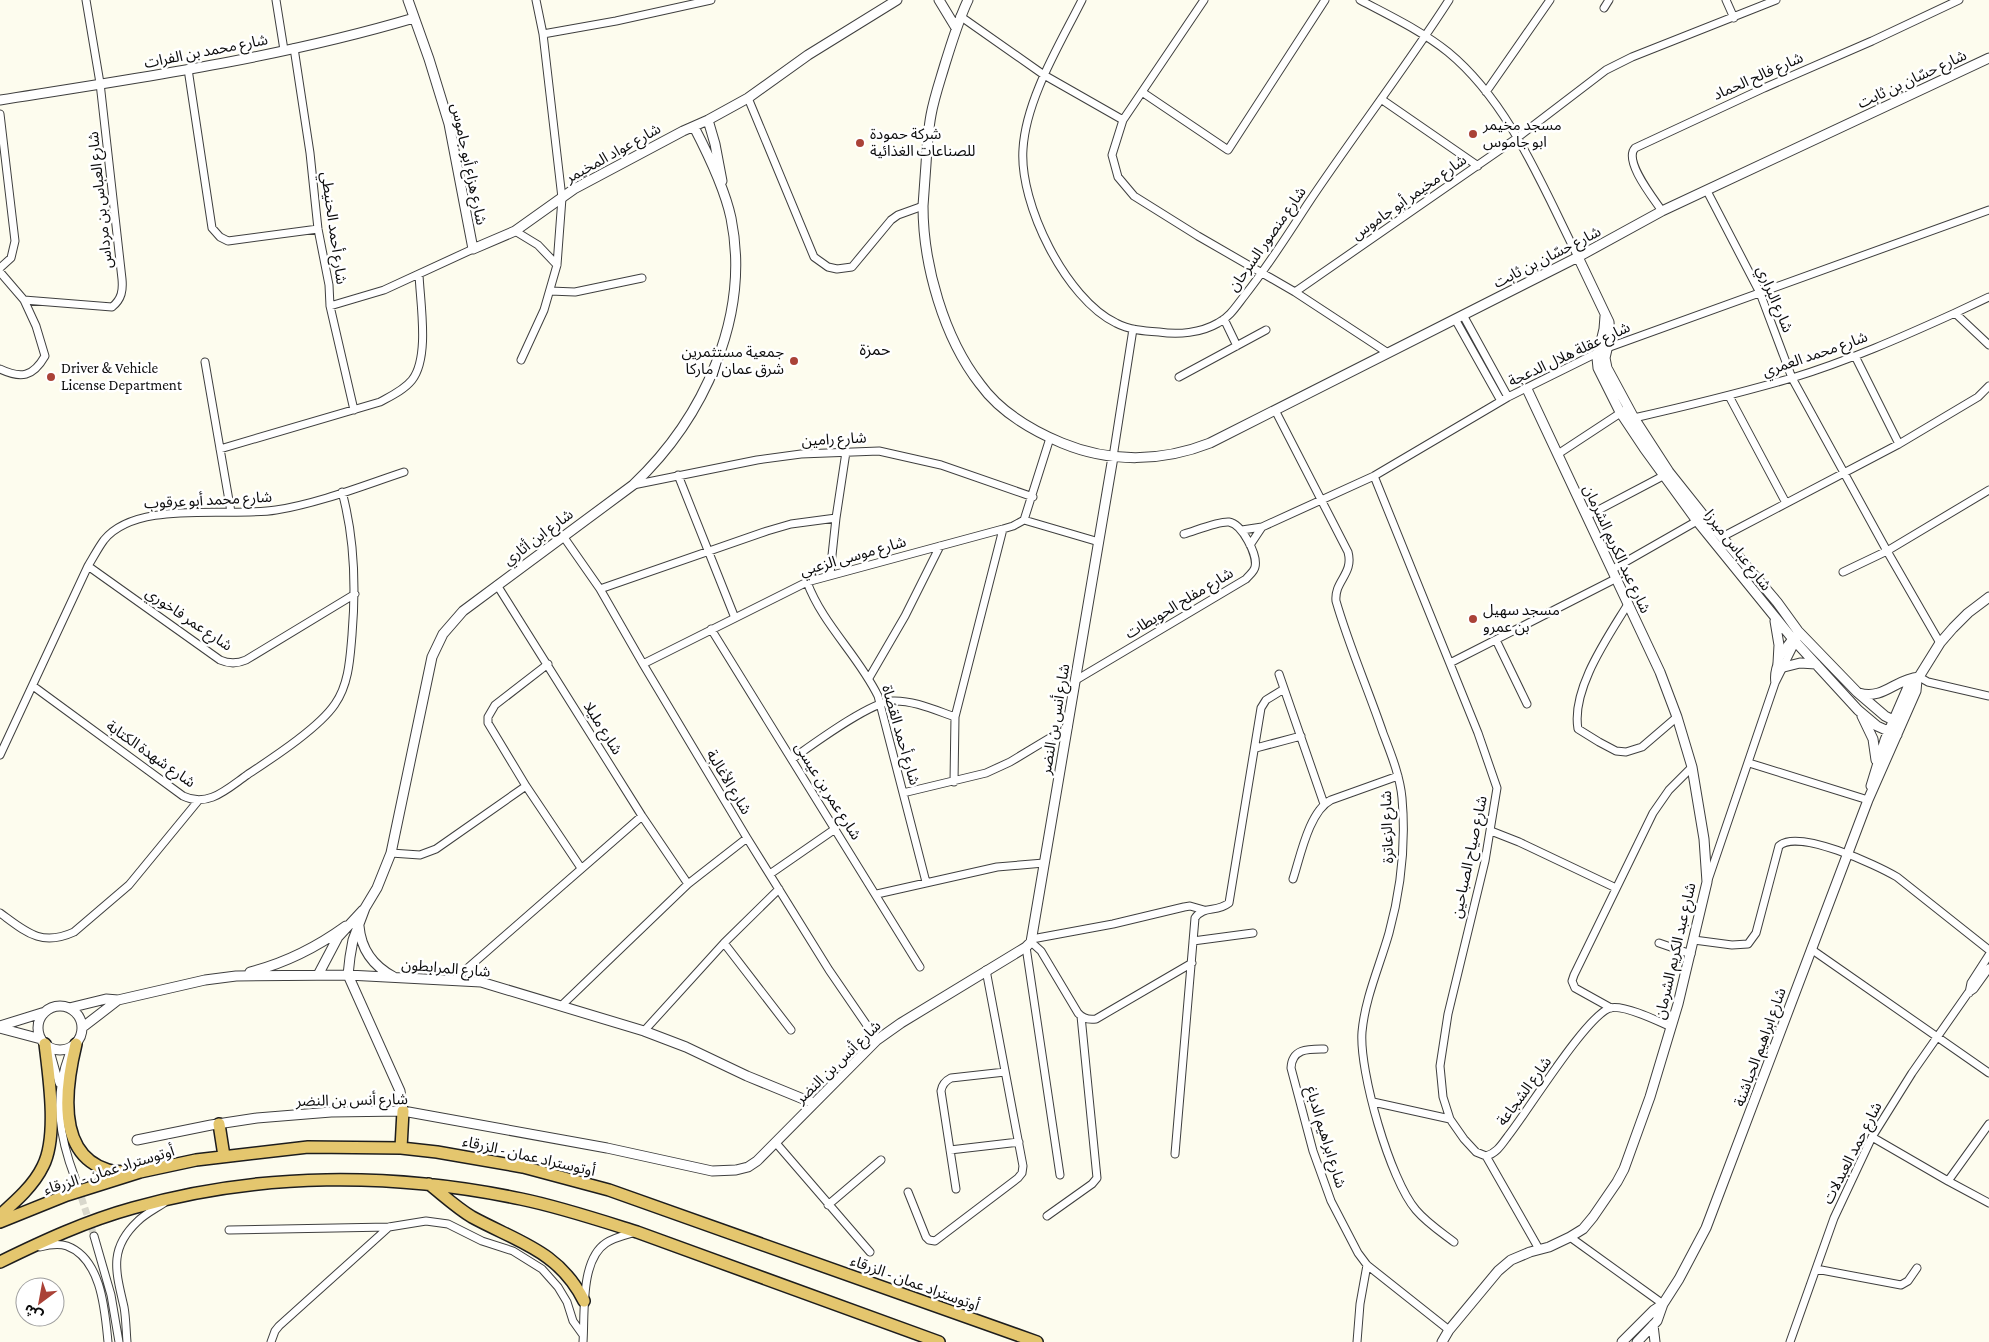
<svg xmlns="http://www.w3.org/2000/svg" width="1989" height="1342" viewBox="0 0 1989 1342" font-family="'Crimson Pro','Noto Sans Arabic',serif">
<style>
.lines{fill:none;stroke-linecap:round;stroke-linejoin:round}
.minor-tunnel{stroke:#d9d8cc;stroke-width:7;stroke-dasharray:7 3.5;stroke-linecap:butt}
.minor-casing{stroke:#3f3f3f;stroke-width:9}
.tertiary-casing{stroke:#3f3f3f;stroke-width:11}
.trunk-casing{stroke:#1d1d1d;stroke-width:14}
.minor{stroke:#fff;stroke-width:7}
.tertiary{stroke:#fff;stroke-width:9}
.trunk{stroke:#e4c66e;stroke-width:11}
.poi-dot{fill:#aa4237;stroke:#fff;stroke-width:2}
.labels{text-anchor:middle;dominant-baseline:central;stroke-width:5;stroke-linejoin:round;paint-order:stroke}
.street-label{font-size:15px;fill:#0c0c0c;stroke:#fff}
.poi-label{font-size:15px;fill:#0c0c0c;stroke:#fff;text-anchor:start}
.neighbourhood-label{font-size:16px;fill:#0c0c0c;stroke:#fff}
</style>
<rect width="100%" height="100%" fill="#fdfcee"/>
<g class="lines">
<path class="minor-tunnel" d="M75,1178L94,1236"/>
<g class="minor-casing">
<path id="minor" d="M276,0L284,50
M1082,0C1060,44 1026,99 1023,149C1019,204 1066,299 1116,323C1129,330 1144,331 1159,332C1178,335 1201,333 1218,323C1230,317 1237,305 1245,295C1268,266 1287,236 1307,205C1353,136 1404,70 1449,0
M1204,0L1123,120L1112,155L1118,177L1134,196L1198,236L1295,292L1388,353
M1360,0C1390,16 1422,31 1448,52C1510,103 1543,188 1578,257
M1726,0L1734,18
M1604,8L1609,0
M960,16L1044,75L1123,120
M543,34L616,21L711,0
M294,48L310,153L318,229L329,285L330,306L354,410
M188,69L212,228L220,237L228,241L318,229
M1142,92L1228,150L1325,0
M1486,92L1550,0
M748,98L814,257L828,267L837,269L852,267L891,220L898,215L923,206
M1381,99L1478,166
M0,114L15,241L11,258L0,268
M1707,191L1760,293L1792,378L1887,551L1940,643
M1662,211C1654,199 1623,161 1635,148L1764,88L1872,41L1959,0
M515,231L538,245L557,265
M0,272L24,300L36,326L45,356C33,377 21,379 0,369
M550,291L575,292L642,278
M1295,292L1517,138L1606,70L1632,57L1776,0
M24,300L112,307C122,299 123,290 122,279L100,83L86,0
M330,306L384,290L473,249
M1955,313L1989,297
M1463,315L1508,397
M1224,319L1237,346
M1455,319L1501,401
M1855,356L1899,444
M521,360L544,310L557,265L562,198L543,34L536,0
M205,362L231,512
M1179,377L1266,330
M1729,396L1786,503
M1275,410L1348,552C1354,574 1334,581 1336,601C1349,646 1368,689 1383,733C1391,754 1400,776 1402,798C1406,843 1401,889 1389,933C1380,965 1365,998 1362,1032C1359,1071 1390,1180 1416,1210C1427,1223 1441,1232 1454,1242
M1634,418C1687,406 1740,393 1792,378C1848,361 1902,337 1955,313L1989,345
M220,449L380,402C391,396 404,390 412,380C430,357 420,302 419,274
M1558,454L1628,408
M1113,457L1133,329
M678,475L735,618
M1374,476L1478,733L1497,788L1485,861L1448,1014L1440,1066L1443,1097L1450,1119L1464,1139L1476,1152L1486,1156
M633,485L757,460L801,454L879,451L941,465L1033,497
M1587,516L1663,476
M1024,520L1050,438
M1242,530L1262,527L1374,476L1508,397L1607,348L1989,210
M563,536L600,589L643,664L747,838L829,970L877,1040
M1722,537L1899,444L1978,397L1989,386
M1250,545L1262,527
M88,566L220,660C229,664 237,664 246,660L355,594
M1613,569L1697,521
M1843,572L1887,551L1989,490
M830,574L836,518L846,452
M807,582C823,625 858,655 878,696L926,882
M497,585L642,816L688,884
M600,589L767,531L791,524L836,518
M1628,604C1608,637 1571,689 1578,729L1599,742L1616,751L1626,752L1642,747L1677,717
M711,629L920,967
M1496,640L1527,704
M1450,663L1617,578
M548,664L495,705L488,717V723L526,786L581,868
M643,664L807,582L1003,529L1013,526L1024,520L1099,542
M1279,674L1324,804
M1919,677L1928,682L1989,696
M869,678L905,616L940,546
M1076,680L1246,579C1249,575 1254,572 1255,567C1258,555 1242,524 1229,522C1218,521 1195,531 1184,534
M1775,683C1772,667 1784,648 1794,636
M33,686L183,796C208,808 227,789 247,775C271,759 319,728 335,704C349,684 350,658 352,635C356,587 355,539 342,492
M1256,748L1301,736
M0,755L88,566C93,558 98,548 104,540C137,499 229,518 276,510C320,503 362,486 404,472
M792,759C812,745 870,702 892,701C913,700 935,710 955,717
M1749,763L1868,800
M954,782L955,717L1003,529
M903,793L986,773L1010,762L1068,727
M1491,831L1519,842L1616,888
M391,853L420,855L436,849L526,786
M770,874L835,829
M1293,879C1300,858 1309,811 1331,800L1398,776
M1708,880L1775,683L1797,639
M877,894L997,867L1044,863
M0,913C26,932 41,947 74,932L129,885L198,801
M1032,939L1113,924L1184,907L1190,906L1204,910
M1694,940L1732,945L1748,944L1756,933L1779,846C1797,828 1877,865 1897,877L1989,950
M1193,941L1253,933
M1031,942L1041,951L1078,1013C1083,1019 1089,1020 1096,1019L1192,963
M724,943L791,1030
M1659,943L1691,954
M1026,947L1060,1175
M1811,949L1989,1073
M454,980L642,816
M1969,993L1971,983L1989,955
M561,1006L688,884L747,838
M1611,1008L1575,988L1572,981L1574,975L1653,813L1669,790L1692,767
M644,1031L724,943L779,889
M1324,1049C1309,1049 1292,1048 1291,1068L1313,1151L1331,1201L1358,1253L1367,1265L1449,1330
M50,1051L59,1083
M69,1054C53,1097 59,1136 75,1178
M1373,1102L1450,1119
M1872,1137L1948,1181L1989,1203
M776,1143L870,1252
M950,1150L1019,1142
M1175,1154L1195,918C1204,905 1216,913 1229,903L1261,708L1266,700L1284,689
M1486,1156C1497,1153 1502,1144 1508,1136C1528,1111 1586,1016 1610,1008C1623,1004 1658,1021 1671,1027
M1486,1156L1539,1249
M1948,1181L1989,1124
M956,1189L941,1091C942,1085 945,1081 951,1078L1005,1072
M908,1192L926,1237L929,1240L935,1241L1018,1178L1022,1173L1023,1166L986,970
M828,1205L881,1160
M1047,1216L1092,1184L1097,1178L1081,1016
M229,1230L389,1227L426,1221L448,1224L482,1241L513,1251L542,1269L558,1287L567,1302L573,1321L583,1335
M94,1236L111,1295L119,1342
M1570,1237L1663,1304
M40,1247C48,1245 58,1243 67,1246C102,1259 105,1312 108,1342
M1816,1269L1901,1285L1908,1281L1917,1268
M127,1342C126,1330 126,1318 124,1307C116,1272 108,1249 138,1221C145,1214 155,1209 164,1203
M271,1342L275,1331L279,1326L389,1227
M583,1342C585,1314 580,1260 606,1243C615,1237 626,1235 636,1232
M1357,1342L1360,1304L1367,1265
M1790,1342L1834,1218L1872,1137L1912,1073L1968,993L1974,989L1989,968"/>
</g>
<g class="tertiary-casing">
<path id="tertiary" d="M408,0L429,59L449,124L473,249L515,231L574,189L683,131L708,120L748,98L808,55L897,0
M939,0L956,28
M968,0C958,21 952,42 945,64C940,81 934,98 931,115C928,131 927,148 926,164C925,178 924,192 923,206C923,265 944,338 980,384C1000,412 1031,430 1062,443C1110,463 1162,462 1210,443L1578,257L1662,211L1989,58
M0,100C139,78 279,58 414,18
M708,120L715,144L722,181
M1578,257L1609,322L1610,336L1605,358L1607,368L1634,418L1669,472L1704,516L1777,602L1798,631L1857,692L1885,716L1901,724
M1605,316L1604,329L1597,358L1598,368L1620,412L1644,448L1697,521L1792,638L1858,710L1877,726L1897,735
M1775,621L1779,645L1778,663
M1784,667L1800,663L1816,664
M1859,693C1884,700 1895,679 1919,677
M1862,716L1873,739L1876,760
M1871,786L1885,740L1908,687L1917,680L1940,643L1953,628L1968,613L1989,597
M359,926C361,950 373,966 394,977
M250,972C286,963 317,947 346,926
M318,975L338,937L363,910
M38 1028a22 22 0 1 1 44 0a22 22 0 1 1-44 0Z
M69,1008L106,999L118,1000L205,980L236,976L348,975L481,982L644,1031L686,1047L747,1076L813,1103
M0,1026L45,1012
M83,1027L118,1000
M0,1028L41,1039
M403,1111L400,1091L348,975L350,957L353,940L365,908L377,888L391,853L432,657L443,634L463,611L633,485C704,418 751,316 731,218C725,190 707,152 694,127
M137,1140L211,1125L257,1118L331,1112L403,1111L607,1148L712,1171L736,1170L748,1167L757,1161L877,1040L901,1023L1026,947L1031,942L1113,457
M1653,1325L1655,1342
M1442,1342L1449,1330L1498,1271L1511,1260L1530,1252L1549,1247L1570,1237L1583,1229L1593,1217L1617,1182L1624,1169L1650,1097L1678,1004L1707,882L1704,839L1692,767L1677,717L1660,672L1527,389
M1622,1342L1654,1310L1663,1304
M1637,1342L1657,1321L1663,1304L1679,1279L1706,1228L1868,800L1916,691L1917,680"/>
</g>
<g class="trunk-casing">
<path id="trunk" d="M76,1044C66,1085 55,1154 108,1170C115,1172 124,1172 131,1172
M219,1124L224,1156
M401,1148L403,1111
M429,1184C443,1195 457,1208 472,1217C518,1242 559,1251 584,1301
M0,1215C16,1201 34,1185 43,1166C58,1137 49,1077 45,1044
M0,1222L67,1195L140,1172L196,1160L308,1147L401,1148L437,1152L523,1167L609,1190L1037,1342
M0,1262C43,1241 86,1221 133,1208C259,1172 393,1172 521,1199C560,1207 599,1220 637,1232L939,1342"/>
</g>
<use href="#minor" class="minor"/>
<use href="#tertiary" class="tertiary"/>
<use href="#trunk" class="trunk"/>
</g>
<g class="poi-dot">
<circle cx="1473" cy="134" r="5"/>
<circle cx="860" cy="143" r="5"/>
<circle cx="794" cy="361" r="5"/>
<circle cx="51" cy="377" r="5"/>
<circle cx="1473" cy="619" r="5"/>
</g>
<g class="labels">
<g class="street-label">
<text transform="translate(206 51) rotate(-11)">شارع محمد بن الفرات</text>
<text transform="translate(1758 76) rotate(-24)">شارع فالح الحماد</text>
<text transform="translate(1912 79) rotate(-25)">شارع حسّان بن ثابت</text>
<text transform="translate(613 153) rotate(-29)">شارع عواد المخيمر</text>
<text transform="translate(469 164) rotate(78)">شارع هزاع أبو جاموس</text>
<text transform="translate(1409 197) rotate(-35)">شارع مخيمر أبو جاموس</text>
<text transform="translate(100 200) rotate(-96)">شارع العباس بن مرداس</text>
<text transform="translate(334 228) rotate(82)">شارع أحمد الحنيطي</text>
<text transform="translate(1267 239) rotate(-55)">شارع منصور السرحان</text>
<text transform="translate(1547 257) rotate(-27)">شارع حسّان بن ثابت</text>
<text transform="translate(1775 299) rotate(67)">شارع البراري</text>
<text transform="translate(1569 354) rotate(-25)">شارع عقلة هلال الدعجة</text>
<text transform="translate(1815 354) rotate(-19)">شارع محمد العمري</text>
<text transform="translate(834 439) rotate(-3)">شارع رامين</text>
<text transform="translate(208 500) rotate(-3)">شارع محمد أبو عرقوب</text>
<text transform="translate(538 537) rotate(-37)">شارع ابن أثاري</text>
<text transform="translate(1617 549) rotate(65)">شارع عبد الكريم الشرمان</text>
<text transform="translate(1738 550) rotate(52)">شارع عباس ميرزا</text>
<text transform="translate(853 556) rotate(-16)">شارع موسى الزعبي</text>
<text transform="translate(1179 603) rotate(-31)">شارع مفلح الحويطات</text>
<text transform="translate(189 619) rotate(34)">شارع عمر فاخوري</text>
<text transform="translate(1055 719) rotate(-80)">شارع أنس بن النضر</text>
<text transform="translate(603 728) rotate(58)">شارع مليلا</text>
<text transform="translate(901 735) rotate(74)">شارع أحمد القضاة</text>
<text transform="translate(151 754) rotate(35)">شارع شهدة الكتابة</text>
<text transform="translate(729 782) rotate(59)">شارع الأغالبة</text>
<text transform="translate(828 791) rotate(58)">شارع عمر بن عيسى</text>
<text transform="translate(1387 827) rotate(-92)">شارع الزعاترة</text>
<text transform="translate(1469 857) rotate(-78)">شارع صياح الصباحين</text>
<text transform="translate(1675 951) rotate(-77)">شارع عبد الكريم الشرمان</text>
<text transform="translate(446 968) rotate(5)">شارع المرابطون</text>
<text transform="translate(1760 1047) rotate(-70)">شارع ابراهيم الحباشنة</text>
<text transform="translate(838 1062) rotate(-44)">شارع أنس بن النضر</text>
<text transform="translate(1524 1091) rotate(-54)">شارع الشجاعة</text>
<text transform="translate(352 1100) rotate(-1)">شارع أنس بن النضر</text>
<text transform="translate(1326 1137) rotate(73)">شارع ابراهيم الدباغ</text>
<text transform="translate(1852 1153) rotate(-63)">شارع حمد العبدلات</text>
<text transform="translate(529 1156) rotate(13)">أوتوستراد عمان - الزرقاء</text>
<text transform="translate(109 1170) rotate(-17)">أوتوستراد عمان - الزرقاء</text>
<text transform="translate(915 1283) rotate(20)">أوتوستراد عمان - الزرقاء</text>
</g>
<g class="poi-label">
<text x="1483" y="125">مسجد مخيمر<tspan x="1483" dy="17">ابو جاموس</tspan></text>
<text x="870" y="134">شركة حمودة<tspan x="870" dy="17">للصناعات الغذائية</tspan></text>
<text x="784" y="352" text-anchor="end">جمعية مستثمرين<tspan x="784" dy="17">شرق عمان/ ماركا</tspan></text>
<text x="61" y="368">Driver &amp; Vehicle<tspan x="61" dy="17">License Department</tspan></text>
<text x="1483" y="610">مسجد سهيل<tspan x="1483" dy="17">بن عمرو</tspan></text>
</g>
<g class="neighbourhood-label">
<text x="875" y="349">حمزة</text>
</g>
</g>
<g transform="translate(40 1302) rotate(212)"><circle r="24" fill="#ffffff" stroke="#9e9e9e"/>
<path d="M0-4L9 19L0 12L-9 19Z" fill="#aa4237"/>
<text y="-8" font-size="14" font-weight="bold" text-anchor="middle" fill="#0c0c0c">ش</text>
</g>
</svg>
